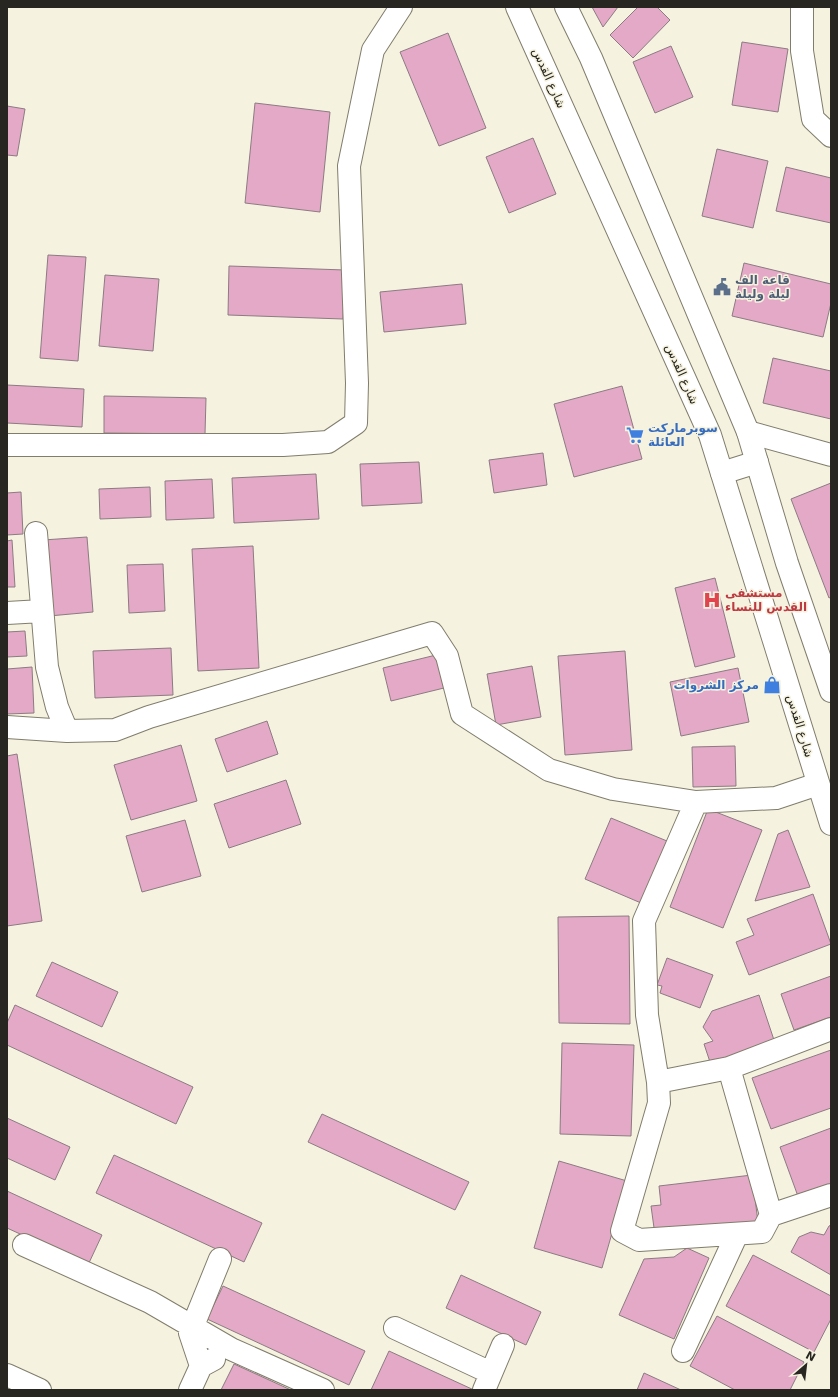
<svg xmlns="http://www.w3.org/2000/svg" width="838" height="1397" viewBox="0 0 838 1397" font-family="'DejaVu Sans','Noto Sans Arabic',sans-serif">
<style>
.building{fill:#e4a9c6;stroke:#8c7b83}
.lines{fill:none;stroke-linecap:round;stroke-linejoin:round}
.minor-casing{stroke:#807d6d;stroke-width:24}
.major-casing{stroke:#807d6d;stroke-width:24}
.minor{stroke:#fff;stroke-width:22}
.major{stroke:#fff;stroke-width:22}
.labels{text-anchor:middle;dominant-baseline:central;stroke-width:3;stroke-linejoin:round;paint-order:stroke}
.street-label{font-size:12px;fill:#272620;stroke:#f5f2df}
.service-label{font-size:12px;font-weight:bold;fill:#4e5e75;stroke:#f5f2df;text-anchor:start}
.shop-label{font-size:12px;font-weight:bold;fill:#366cbe;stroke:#f5f2df;text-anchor:start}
.health-label{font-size:12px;font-weight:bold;fill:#be3a42;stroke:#f5f2df;text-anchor:start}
</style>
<rect width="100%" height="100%" fill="#f5f2df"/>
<path class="building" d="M592,7H618L603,27Z
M638,7H657L670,20L633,58L610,35Z
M448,33L486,128L439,146L400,52Z
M742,42L788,49L778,112L732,105Z
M671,46L693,97L655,113L633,62Z
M255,103L330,112L320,212L245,203Z
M7,106L25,109L17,156L7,155Z
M533,138L556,194L509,213L486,157Z
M717,149L768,161L753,228L702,216Z
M786,167L831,178V223L776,211Z
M48,255L86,257L78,361L40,358Z
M744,263L831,284V303L823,337L732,316Z
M229,266L345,270L343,319L228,315Z
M105,275L159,279L153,351L99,346Z
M462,284L466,324L384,332L380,292Z
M773,358L831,371V419L763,403Z
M7,385L84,389L82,427L7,423Z
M622,386L642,459L574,477L554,404Z
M104,396L206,398L205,434L104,433Z
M543,453L547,485L494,493L489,460Z
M419,462L422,503L362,506L360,464Z
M316,474L319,519L234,523L232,478Z
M212,479L214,518L166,520L165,481Z
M831,483V597L829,598L791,499Z
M150,487L151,517L100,519L99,489Z
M21,492L23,534L7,535V493Z
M87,537L93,612L49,616L43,540Z
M12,540L15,587H7V541Z
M253,546L259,668L198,671L192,549Z
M163,564L165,611L129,613L127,565Z
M715,578L735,657L695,667L675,588Z
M25,631L27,656L7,657V632Z
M171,648L173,695L95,698L93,651Z
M625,651L632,750L565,755L558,656Z
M436,655L444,688L391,701L383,668Z
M532,666L541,717L496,725L487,674Z
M32,667L34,713L7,714V669Z
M738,668L749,722L681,736L670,682Z
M267,721L278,754L227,772L215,739Z
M181,745L197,801L131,820L114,765Z
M735,746L736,786L693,787L692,747Z
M17,754L42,921L7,926V756Z
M286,780L301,824L229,848L214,804Z
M708,809L762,830L723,928L670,907Z
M611,818L667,841L641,903L585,879Z
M185,820L201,876L142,892L126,836Z
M788,830L810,887L755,901L778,834Z
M813,894L831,944L749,975L736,942L754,935L747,919Z
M629,916L630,1024L559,1023L558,917Z
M667,958L713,975L700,1008L660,993L662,986L657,985Z
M52,962L118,992L102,1027L36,996Z
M831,976V1017L794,1030L781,994Z
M759,995L775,1043L711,1065L704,1044L713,1041L703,1027L712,1011Z
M15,1005L193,1087L176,1124L7,1045V1023Z
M562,1043L634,1045L631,1136L560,1134Z
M831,1050V1108L771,1129L752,1078Z
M322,1114L469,1182L455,1210L308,1142Z
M7,1118L70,1147L55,1180L7,1158Z
M831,1128V1187L799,1199L780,1147Z
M114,1155L262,1223L244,1262L96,1193Z
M559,1161L627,1181L602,1268L534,1248Z
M752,1175L758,1222L655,1235L651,1206L661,1205L659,1186Z
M7,1191L102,1235L88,1265L7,1228Z
M831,1225V1275L791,1252L799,1237L811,1232L824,1235L829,1226Z
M687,1248L709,1258L674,1339L619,1315L644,1259L674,1257Z
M753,1255L831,1296V1319L814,1352L726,1306Z
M461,1275L541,1312L526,1345L446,1308Z
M223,1286L365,1351L349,1385L207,1319Z
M717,1316L804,1362L790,1390H735L690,1366Z
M389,1351L474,1390H371Z
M234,1364L291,1390H221Z
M644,1373L681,1390H637Z"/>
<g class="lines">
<g class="minor-casing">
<path id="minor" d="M802,7V51L813,119L831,136
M748,432L831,455
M7,445H283L328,442L356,423L357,383L349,166L373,50L401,7
M722,473L757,462
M36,533L47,667L57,707L67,731
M7,613L42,611
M7,727L67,731L115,730L149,717L432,633L447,656L462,714L549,770L613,789L696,802L776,798L818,784
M696,802L644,921L647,1015L658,1082L659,1103L622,1231L639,1240L762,1232L771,1215L831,1195
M729,1068L771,1215
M658,1082L729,1068L831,1029
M24,1245L150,1302L231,1349L323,1390
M395,1328L491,1373
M683,1351L737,1234
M201,1366L190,1333L220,1259
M7,1375L40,1390
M190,1390L201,1366L214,1359
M484,1390L503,1345"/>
</g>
<g class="major-casing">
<path id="major" d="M517,7L710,435L831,824
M566,7L591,58L748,432L787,563L831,691"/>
</g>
<use href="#minor" class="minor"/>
<use href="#major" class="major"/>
</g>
<defs>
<g id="civic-bare" transform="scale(1.38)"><path d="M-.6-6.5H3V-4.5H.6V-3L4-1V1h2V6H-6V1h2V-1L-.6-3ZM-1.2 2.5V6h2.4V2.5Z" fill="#5c6f8a" stroke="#f5f2df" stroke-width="2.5" paint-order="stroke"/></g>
<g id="supermarket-bare" transform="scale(1.38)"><path d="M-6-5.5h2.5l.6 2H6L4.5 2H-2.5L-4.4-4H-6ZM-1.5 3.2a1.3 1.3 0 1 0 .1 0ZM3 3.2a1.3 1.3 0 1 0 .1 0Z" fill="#3f7fe0" stroke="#f5f2df" stroke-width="2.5" paint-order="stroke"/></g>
<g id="hospital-bare" transform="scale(1.38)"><path d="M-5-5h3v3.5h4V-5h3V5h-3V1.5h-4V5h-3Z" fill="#e0444e" stroke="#f5f2df" stroke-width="2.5" paint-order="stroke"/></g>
<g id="shop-bare" transform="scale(1.38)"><path d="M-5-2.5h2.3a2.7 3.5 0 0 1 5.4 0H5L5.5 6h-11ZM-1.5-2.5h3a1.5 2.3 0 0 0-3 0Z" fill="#3f7fe0" stroke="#f5f2df" stroke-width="2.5" paint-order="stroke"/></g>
</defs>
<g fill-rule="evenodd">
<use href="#civic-bare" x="722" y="287"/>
<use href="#supermarket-bare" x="635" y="435"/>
<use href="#hospital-bare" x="712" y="600"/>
<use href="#shop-bare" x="772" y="685"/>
</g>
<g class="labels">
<g class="street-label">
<text transform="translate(549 78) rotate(66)">شارع القدس</text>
<text transform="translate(682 374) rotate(66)">شارع القدس</text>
<text transform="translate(800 726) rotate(73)">شارع القدس</text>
</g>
<g class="service-label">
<text x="735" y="280">قاعة الف<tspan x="735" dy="14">ليلة وليلة</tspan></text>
</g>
<g class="shop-label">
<text x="648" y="428">سوبرماركت<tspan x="648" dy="14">العائلة</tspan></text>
<text x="759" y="685" text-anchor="end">مركز الشروات</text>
</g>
<g class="health-label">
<text x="725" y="593">مستشفى<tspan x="725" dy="14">القدس للنساء</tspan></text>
</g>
</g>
<rect width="838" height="1397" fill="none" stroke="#272620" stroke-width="16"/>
<g transform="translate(806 1365) rotate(28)" stroke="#f5f2df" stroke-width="3" paint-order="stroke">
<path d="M0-3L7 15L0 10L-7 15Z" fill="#272620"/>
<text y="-6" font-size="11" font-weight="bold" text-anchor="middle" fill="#272620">N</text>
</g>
</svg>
